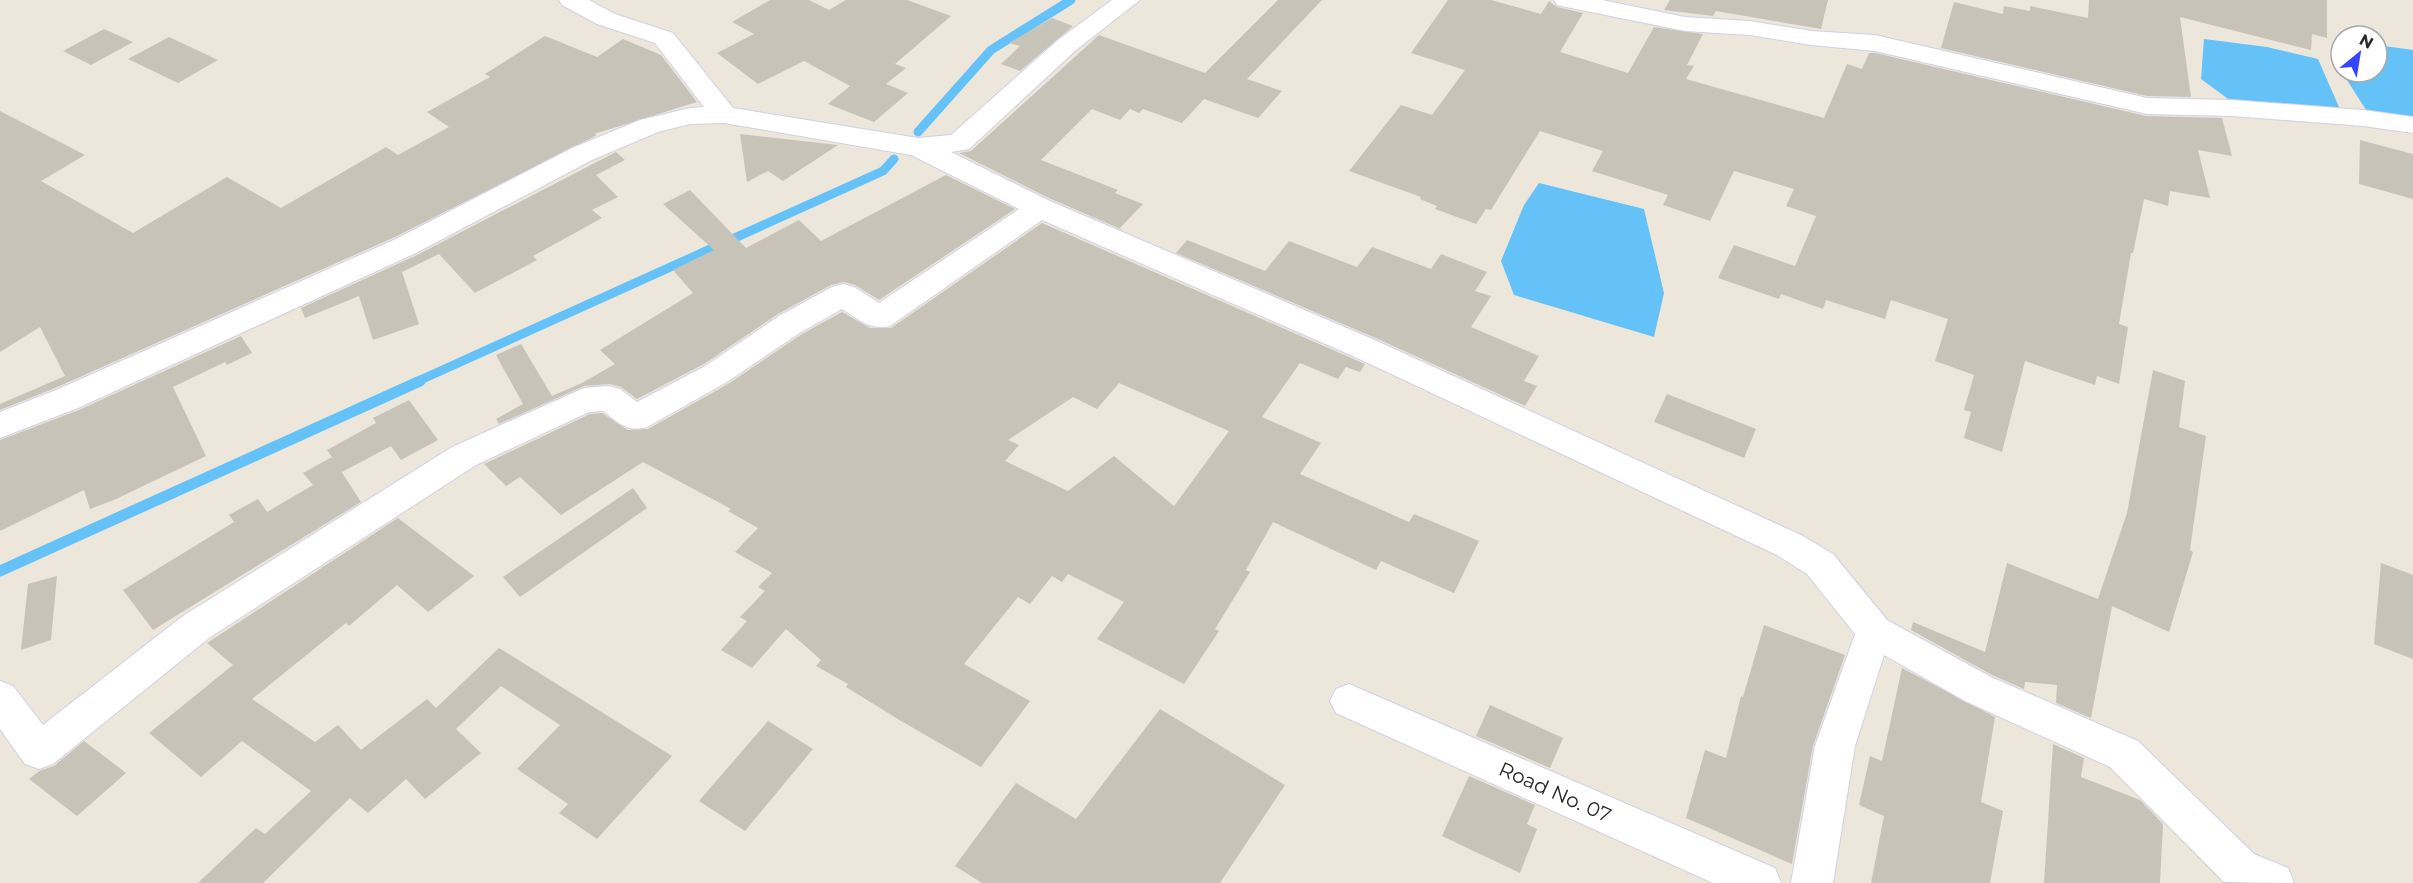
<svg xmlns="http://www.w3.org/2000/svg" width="2413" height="883" viewBox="0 0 2413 883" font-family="Montserrat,sans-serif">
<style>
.water{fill:#64c2f8}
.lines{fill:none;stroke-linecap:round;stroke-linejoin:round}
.stream-far1{stroke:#64c2f8;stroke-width:9}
.stream{stroke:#64c2f8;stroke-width:11}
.building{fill:#c8c3b9;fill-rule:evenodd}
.street-casing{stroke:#cfd1e4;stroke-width:2}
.street{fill:#fff;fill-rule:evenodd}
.labels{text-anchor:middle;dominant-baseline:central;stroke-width:4.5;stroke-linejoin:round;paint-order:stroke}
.near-street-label{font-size:20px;fill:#292929;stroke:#fff}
</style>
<rect width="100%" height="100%" fill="#ede6da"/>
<path class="water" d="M2204,39L2267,47L2318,59L2342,114L2235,104L2201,79Z
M2377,45L2413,50V122L2370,116L2345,77L2344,72H2377Z
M1539,183L1644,209L1664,293L1654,337L1514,295L1501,261L1524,205Z"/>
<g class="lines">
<path class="stream-far1" d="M918,132L991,50L1071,0
M416,382L883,171L894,159"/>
<path class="stream" d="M0,571L420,381"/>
</g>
<path class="building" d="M770,0H809L829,10L846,0H907L951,16L895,64L906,68L886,84L908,93L874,122L828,104L850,86L804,61L758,84L717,53L754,34L732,22Z
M1278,0H1322L1247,79L1282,91L1258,118L1204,99L1182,123L1143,109L1139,113L1130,109L1120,120L1092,109L1041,160L1118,190L1115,193L1143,204L1120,228L1123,230L1051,199L959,153L971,151L1099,35L1205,73Z
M1448,0H1491L1541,14L1549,1L1557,7L1583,13L1560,52L1628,73L1654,27L1703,34L1687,65L1694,66L1686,79L1824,118L1847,64L1862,69L1869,53H1875L2146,116L2222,118L2232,156L2198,150L2210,198L2170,191L2168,206L2144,199L2133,253H2131L2119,324L2128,327L2119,384L2097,376L2095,385L2025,361L2002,452L1964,438L1971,412L1964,410L1974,375L1935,361L1948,319L1891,300L1885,319L1826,300L1823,309L1781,294L1779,299L1718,278L1734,245L1795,266L1816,216L1786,206L1794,189L1734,171L1710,221L1663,205L1668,195L1592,171L1603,151L1540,131L1491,210L1486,209L1476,224L1435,209L1437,206L1420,199L1421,197L1349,171L1401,105L1432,115L1465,70L1411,53Z
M1670,0H1828L1821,29L1716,11L1713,16L1664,10Z
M2089,0H2327V38L2312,34L2311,50L2180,17L2191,97L2147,96L1941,48L1954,2L2003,14L2004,6L2030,11V6L2088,18Z
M1052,18L1073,26L1020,71L1001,64L1020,46L1009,43Z
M104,29L133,42L91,65L63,51Z
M545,36L597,57L623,39L661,55L697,102L594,134L597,135L395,237L55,388L0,410V404L65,376L40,327L0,352V111L85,155L41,181L133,233L227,177L281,208L386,147L398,155L449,127L427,112L490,77L485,74Z
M169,37L218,60L178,83L128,59Z
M740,134L838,145L783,181L768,171L747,182Z
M2360,140L2413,154V199L2359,184Z
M616,152L625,160L596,175L618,197L592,210L602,218L533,256L537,260L475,293L439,254L402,272L419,324L373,340L359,296L305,318L301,308L417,255Z
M946,175L1015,209L879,300L855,285L844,282L831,285L778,314L704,364L637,399L621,387L610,384L584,386L499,424L496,419L523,404L496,355L521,344L552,396L582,383L615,364L600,350L693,293L673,270L714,250L663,204L690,190L746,248L799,220L821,241Z
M1042,223L1365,364L1360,372L1346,367L1338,379L1300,363L1262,417L1321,443L1300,474L1409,522L1414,514L1479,541L1454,593L1381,561L1376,570L1273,522L1246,570L1250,572L1215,629L1219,631L1184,684L1097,639L1124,602L1068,574L1062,582L1052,576L1030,604L1018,597L964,664L1030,701L981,767L901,721L846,687L848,684L816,666L821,660L786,629L752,668L721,650L747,621L740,617L765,591L758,587L772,573L735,552L758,528L728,511L731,509L643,462L561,515L520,477L506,486L484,464L590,414L602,413L628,430L648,429L728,384L802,334L842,312L870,328H891ZM1119,383L1229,431L1174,506L1114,456L1068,491L1005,461L1019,445L1008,440L1073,397L1097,409Z
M1187,240L1265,271L1289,241L1357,267L1372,247L1431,269L1441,254L1487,272L1475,291L1491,296L1471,327L1539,356L1524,381L1537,386L1525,406L1378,339L1176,253Z
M241,336L252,353L227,365L225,362L173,387L206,456L116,499L90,509L84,490L0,531V440L79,410Z
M2153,370L2185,381L2179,427L2206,436L2190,550L2193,552L2169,632L2112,606L2091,718L2056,703L2057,685L2025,682L2024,689L1992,675L1911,630L1913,622L1985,652L2007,563L2098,599L2127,513Z
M1667,394L1756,429L1744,458L1654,422Z
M409,400L438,440L401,460L391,446L342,472L327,450L376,423L373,418Z
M332,457L361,502L153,630L123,590L234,522L229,515L258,499L267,512L313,485L303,473Z
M633,488L647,508L520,597L503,577Z
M398,518L474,576L428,612L397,585L349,626L346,623L252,699L315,742L338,725L361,750L427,699L436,708L499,648L672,756L597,839L559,813L568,804L517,769L560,725L501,686L456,729L481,753L425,799L406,779L368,813L350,798L263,883H198L256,828L265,834L311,791L242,741L201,777L149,733L233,665L207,643Z
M2381,563L2413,575V659L2374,644Z
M57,576L51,640L21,650L28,584Z
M1764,625L1845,655L1813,746L1792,864L1686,818L1705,750L1726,758L1741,696L1743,697Z
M1902,668L1995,717L1981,802L2003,811L1990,883H1871L1884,816L1859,805L1870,756L1882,761Z
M1490,705L1563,738L1550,768L1476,736Z
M1160,709L1285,785L1220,883H982L955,866L1016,783L1076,819Z
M768,721L813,749L745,831L699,801Z
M84,741L126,773L77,816L29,779L39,771L54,766Z
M2053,744L2084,758L2081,777L2140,800L2163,824L2160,883H2044Z
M1469,776L1535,805L1527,824L1537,829L1520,873L1442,836Z"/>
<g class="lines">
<g class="street-casing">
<path id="street" d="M559,0H589L615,14L673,33L733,108L918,138L951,135L1058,40L1112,0H1140L1076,50L969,149L951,152L1050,201L1377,341L1801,535L1833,554L1887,620L1991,677L2138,741L2254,854L2288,868L2294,883L2224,882L2110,767L1965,701L1884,655L1855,746L1833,883H1791L1815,746L1855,634L1807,574L1777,555L1355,357L1042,220L890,326C871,331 858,319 842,309L801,332L727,382L647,427C627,433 618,422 603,411L589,412L476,465L209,638L53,764L39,769L25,764L0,729V681L13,686L43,725L183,616L452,447L584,388L609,386L620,389L637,402L705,366L779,316L832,287L843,284L854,287L879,303L1019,209L911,155L724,123L690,124L658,132L592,160L416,253L78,408L0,438V412L56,390L396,239L572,148L640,120L690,108L704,107L655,43L597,24L562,5Z
M1554,0H1602L1685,17L1750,21L1811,31L1875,35L2147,98L2232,100L2363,110L2413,117V133L2363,126L2232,116L2147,114L1875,51L1811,45L1750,35L1685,31L1566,7L1557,5Z
M1349,684L1775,868L1781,883H1713L1336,713L1330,701L1336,689Z"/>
</g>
<use href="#street" class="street"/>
</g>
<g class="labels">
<g class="near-street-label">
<text transform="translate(1555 792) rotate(24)">Road No. 07</text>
</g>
</g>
<g transform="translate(2359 54) rotate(30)"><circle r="28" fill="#ffffff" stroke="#a9a9a9" stroke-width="1.5"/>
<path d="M0-4.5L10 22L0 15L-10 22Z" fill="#3447ff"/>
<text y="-9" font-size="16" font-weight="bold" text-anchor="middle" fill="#292929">N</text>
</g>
</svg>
